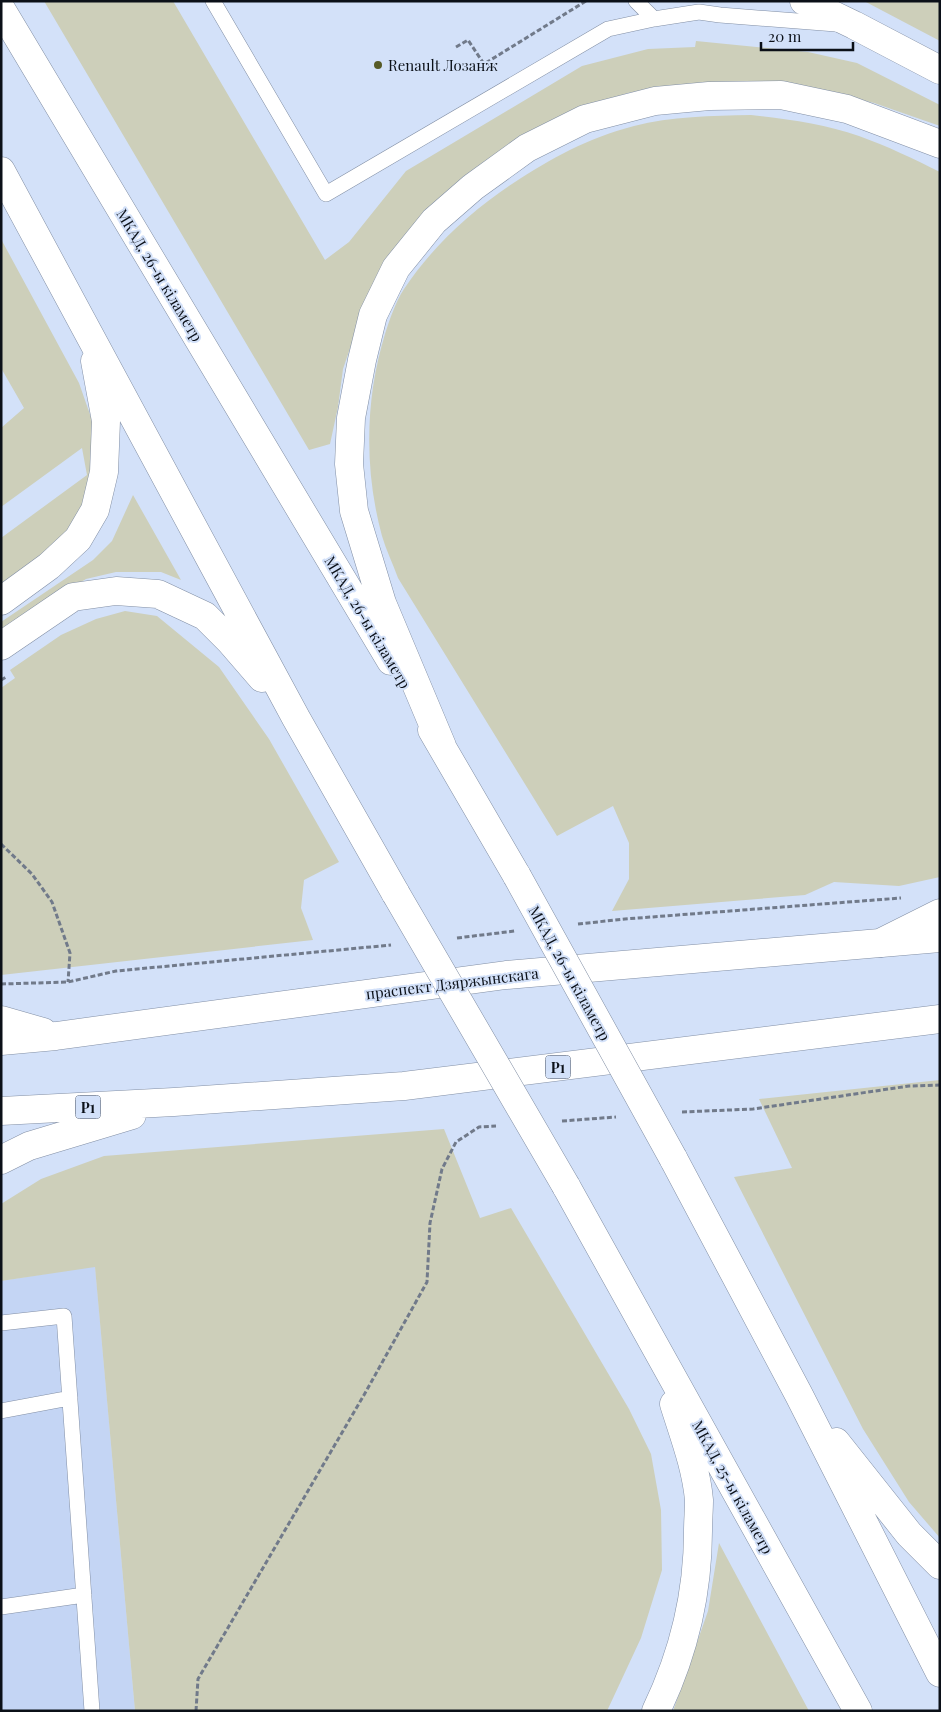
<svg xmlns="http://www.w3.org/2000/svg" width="941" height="1712" viewBox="0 0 941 1712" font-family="'Playfair Display',serif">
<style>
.built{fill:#c4d5f4}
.green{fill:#cdcfba}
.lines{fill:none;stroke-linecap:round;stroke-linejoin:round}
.service-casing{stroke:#828fa5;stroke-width:16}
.primary-casing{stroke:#828fa5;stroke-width:29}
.trunk-casing{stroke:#828fa5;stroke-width:29}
.path{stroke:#717a8a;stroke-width:3;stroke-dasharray:5 2.5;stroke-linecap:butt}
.service{stroke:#fff;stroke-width:15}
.primary{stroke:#fff;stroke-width:28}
.trunk{stroke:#fff;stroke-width:28}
.trunk-bridge-casing{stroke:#828fa5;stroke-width:29;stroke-linecap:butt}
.trunk-bridge{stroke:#fff;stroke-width:28}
.poi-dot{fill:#565a27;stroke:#d3e1f9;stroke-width:2}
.labels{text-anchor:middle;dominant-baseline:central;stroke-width:4;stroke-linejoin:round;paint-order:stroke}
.shield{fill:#d3e1f9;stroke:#474f5c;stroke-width:1}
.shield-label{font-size:14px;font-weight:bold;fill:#0b1018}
.poi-label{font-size:15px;fill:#0b1018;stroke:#d3e1f9;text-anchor:start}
.street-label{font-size:15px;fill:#0b1018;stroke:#d3e1f9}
</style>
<rect width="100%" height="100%" fill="#d3e1f9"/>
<path class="built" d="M95,1266L135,1711H1V1281Z"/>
<path class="green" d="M44,1H173L325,260L349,242L406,171L582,66L648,49L695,47L696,41L808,52L857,63L940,105V126L874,103L832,93L656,88L628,93L597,104L531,134L361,316L343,369L338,407L330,444L309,450Z
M864,1H940V41Z
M751,115C787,119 825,124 859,136C887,146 914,159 940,172V877L899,886L834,882L805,895L612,911L629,879V843L613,806L557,836L398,578C393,564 386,550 382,536C364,470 365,399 385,334C390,319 395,303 404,289C432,247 470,212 512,184C553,157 586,139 634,126C671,116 712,116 751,115Z
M1,239L79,383L93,423L92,491L72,534L1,585V538L87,475L82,448L1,507V428L24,408L1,368Z
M133,495L181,580L161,572H116L86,579L1,633V622L93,560L112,541Z
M125,611L157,616L219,667L269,739L339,862L304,880L301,908L313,940L1,975V688L15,678L10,670L61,635L96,619Z
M940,1080V1538L909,1502L863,1429L734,1177L792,1168L759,1099Z
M444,1129L480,1218L511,1208L629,1409L651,1454L661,1510L662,1570L641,1638L607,1711H135L95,1267L1,1281V1204L41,1179L104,1156Z
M719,1543L809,1711H673L708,1611Z"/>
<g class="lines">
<g class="service-casing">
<path id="service" d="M213,1L326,194L608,29L654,19L699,12L720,15L836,24
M636,1L654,19
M1,1323L64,1316L92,1711
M1,1411L70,1398
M1,1607L84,1595"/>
</g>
<g class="primary-casing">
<path id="primary" d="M881,943L940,938"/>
</g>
<g class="trunk-casing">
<path id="trunk" d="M804,1L854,25L940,70
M1,9L391,661
M1,171L296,718L396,894
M1,601L49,566L78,539L95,510L104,472L106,421L95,361
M1,646L73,597L116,591L158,594L205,616L230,641L262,678
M432,730L517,876
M442,746L382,603L354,511L349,464L351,418L362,360L373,315L396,268L434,221L473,187L527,148L585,119L655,101L709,96L781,95L847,109L940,144
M1,1020L43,1032
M1,1041L56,1036L506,975L880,943L940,913
M1,1111L174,1102L404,1086L940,1019
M673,1158L799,1395L940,1673
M1,1160L29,1146L132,1115
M566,1186L858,1711
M836,1442L909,1534L940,1565
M656,1711C684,1653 698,1594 698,1531C698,1521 699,1510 699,1500C696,1467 684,1436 674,1404"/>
</g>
<path class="path" d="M456,47L468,40L484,64L586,1
M1,680L6,677
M1,844L32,874L52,902L70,953L68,982
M578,924L625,919L901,898
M457,938L515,931
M1,984L68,982L116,971L391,945
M682,1112L753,1109L909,1086L940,1085
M562,1121L616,1117
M196,1711L198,1679L364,1395L427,1282L430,1223L442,1169L456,1142L479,1127L496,1126"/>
<use href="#service" class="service"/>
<use href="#primary" class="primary"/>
<use href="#trunk" class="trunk"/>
<g class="trunk-bridge-casing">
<path id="trunk-bridge" d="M517,876L673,1158
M396,894L566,1186"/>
</g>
<use href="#trunk-bridge" class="trunk-bridge"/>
</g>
<circle class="poi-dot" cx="378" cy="65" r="5"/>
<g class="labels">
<g class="shield">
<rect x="545.5" y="1055.5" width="25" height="23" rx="4"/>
<rect x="75.5" y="1095.5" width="25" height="23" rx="4"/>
</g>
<g class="shield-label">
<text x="558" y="1067">Р1</text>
<text x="88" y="1107">Р1</text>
</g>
<g class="poi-label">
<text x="388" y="65">Renault Лозанж</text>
</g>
<g class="street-label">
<text transform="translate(160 275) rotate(59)">МКАД, 26-ы кіламетр</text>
<text transform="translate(368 622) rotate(59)">МКАД, 26-ы кіламетр</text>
<text transform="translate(570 973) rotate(61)">МКАД, 26-ы кіламетр</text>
<text transform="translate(452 983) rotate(-7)">праспект Дзяржынскага</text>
<text transform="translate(733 1487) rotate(61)">МКАД, 25-ы кіламетр</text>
</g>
</g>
<rect width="941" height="1712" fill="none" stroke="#0b1018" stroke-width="5"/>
<path d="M761 42v8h92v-8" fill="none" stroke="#0b1018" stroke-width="2.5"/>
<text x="768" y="42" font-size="15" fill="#0b1018" stroke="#d3e1f9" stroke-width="4" paint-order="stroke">20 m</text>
</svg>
